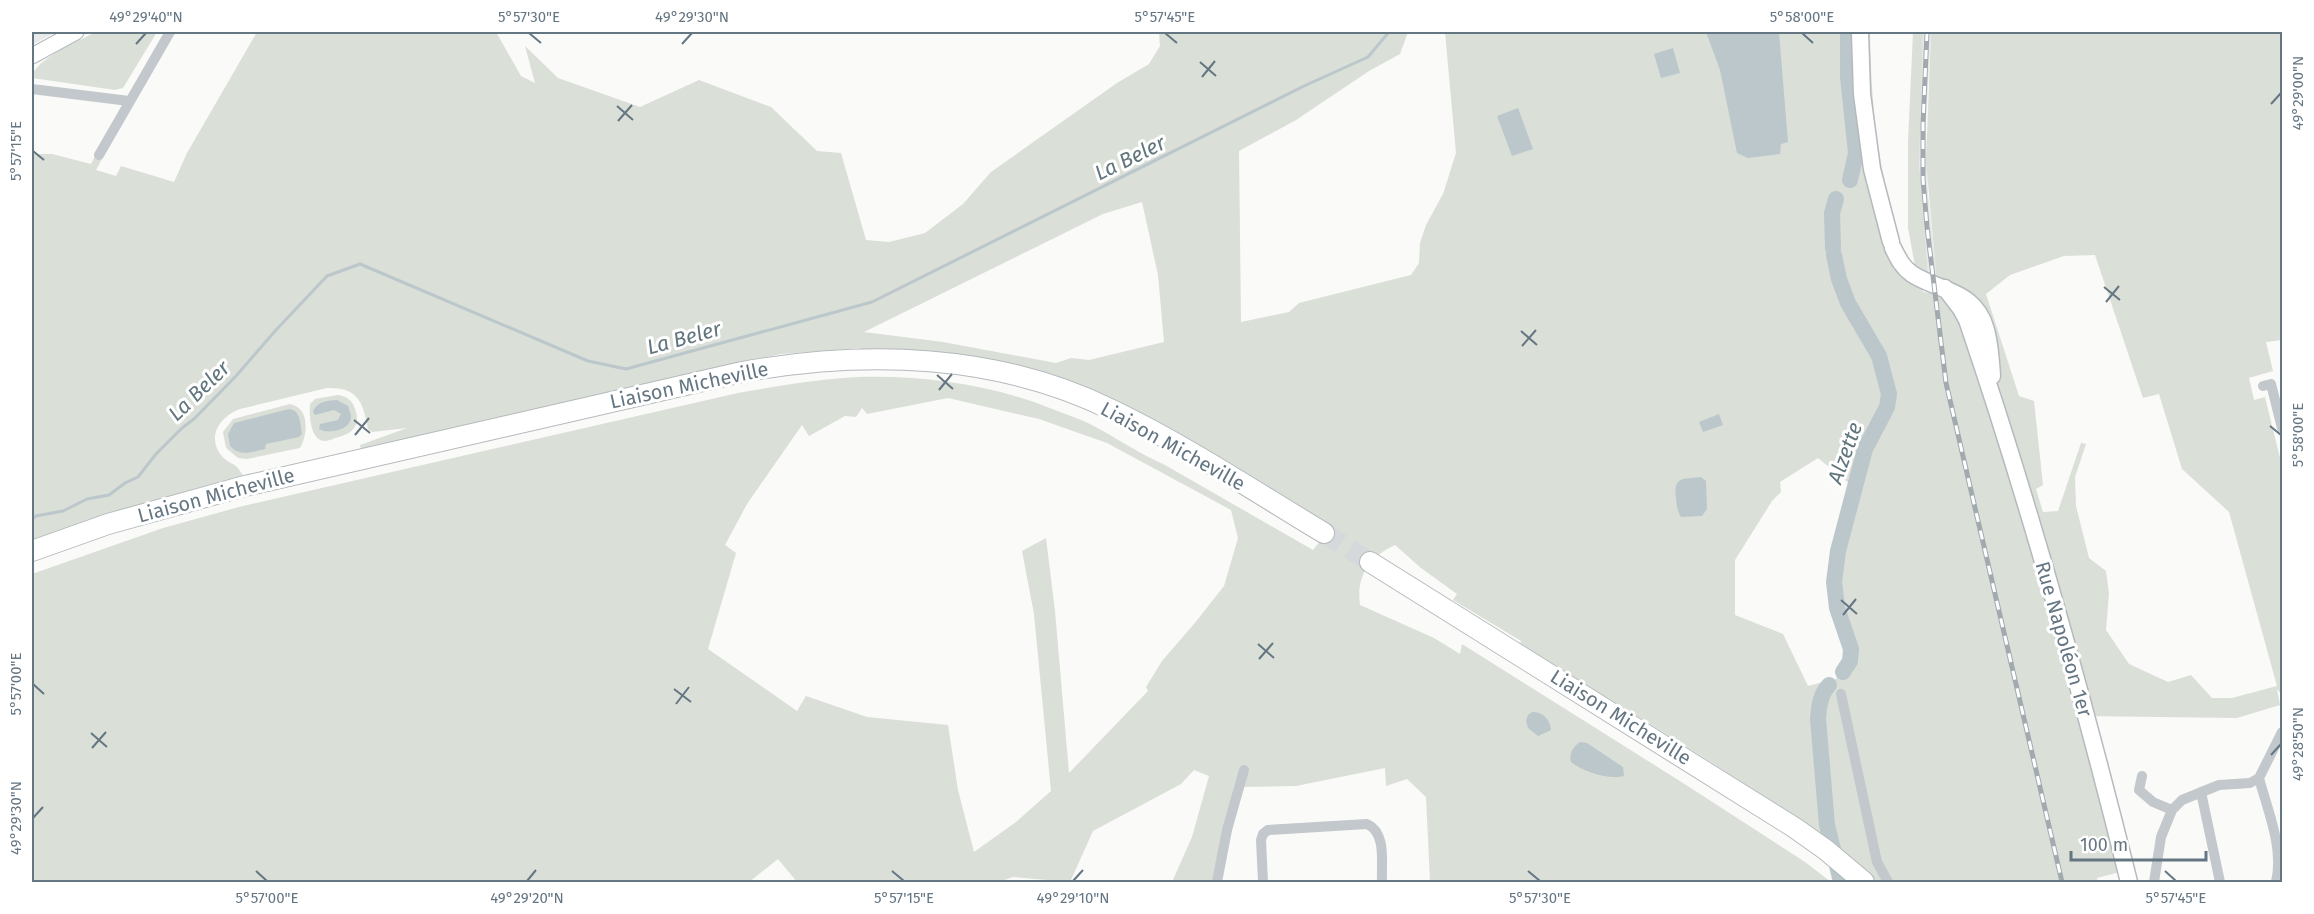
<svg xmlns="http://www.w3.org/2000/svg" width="2314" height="914" viewBox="0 0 2314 914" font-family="'Fira Sans',sans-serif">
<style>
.built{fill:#e8e9e9}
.green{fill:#dadfd7;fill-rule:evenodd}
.water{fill:#bbc7cb}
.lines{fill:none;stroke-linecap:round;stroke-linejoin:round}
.stream{stroke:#bbc7cb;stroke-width:3}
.river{stroke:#bbc7cb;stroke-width:16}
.highway-tunnel{stroke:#d5d9db;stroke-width:20;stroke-dasharray:20 10;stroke-linecap:butt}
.secondary-casing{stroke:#b3babf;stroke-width:17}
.primary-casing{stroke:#b5babe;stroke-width:19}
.highway-casing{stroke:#b4b9bd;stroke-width:22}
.street{stroke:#c3c8cc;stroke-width:10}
.secondary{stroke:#fff;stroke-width:15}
.primary{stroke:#fff;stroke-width:16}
.highway{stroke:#fff;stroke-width:20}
.rail-casing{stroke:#a2aab0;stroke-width:5}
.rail{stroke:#fff;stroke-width:3;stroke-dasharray:9;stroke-linecap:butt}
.ticks{fill:none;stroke:#657683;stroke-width:2}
.labels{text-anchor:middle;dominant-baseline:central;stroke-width:6;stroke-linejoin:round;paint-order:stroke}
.street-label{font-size:20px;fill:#657683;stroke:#fff}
.water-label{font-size:21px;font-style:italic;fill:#60757c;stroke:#fff}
.neatline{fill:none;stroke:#657683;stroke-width:2}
.ticks-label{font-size:15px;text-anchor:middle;fill:#657683}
</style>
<rect width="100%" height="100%" fill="#fafaf8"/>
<path class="built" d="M32,32H56L32,45Z
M1923,32H1931L1926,126L1928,193L1937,277L1928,273L1920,194L1918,125Z"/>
<path class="green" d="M96,32H157L123,88L115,90L32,78C33,60 80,40 96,32Z
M257,32H496L521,76L535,83L525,46L558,78L640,107L699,80L771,107L817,151L841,153L866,240L889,242L925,233L963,204L991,172L1117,83L1149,64L1160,46L1159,32H1408L1400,54L1369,71L1296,120L1239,151L1241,322L1289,312L1299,303L1411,275L1419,263L1420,243L1426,225L1443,194L1456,153L1445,32H1870C1871,92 1875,148 1891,207C1896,228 1900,250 1915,266L1908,228V142L1913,32H1923L1919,163L1928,273L1916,268L1923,292L1938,294L1926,161L1931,32H2282V340L2266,342L2273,371L2249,378L2254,400L2265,397L2282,466V695L2277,689L2280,705L2237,718L2081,716L2120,872L2097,878L2098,882H1877C1833,842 1785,809 1734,777C1664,731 1591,688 1520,645L1521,641L1453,600L1457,594L1421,568L1395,545C1369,557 1356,576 1360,605L1434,638L1460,654L1462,644L1683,783L1805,862L1831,882H1430L1426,797L1407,779L1386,786L1385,768L1296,786L1239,787L1217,882H1172L1192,837L1209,776L1194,770L1181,784L1093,831L1070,882L1013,877L999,882H797L778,859L749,882H32V574L163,528L239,507L738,393C778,386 818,379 859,377C921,375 989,384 1047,407C1065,414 1085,420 1101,430C1123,442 1142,455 1165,465L1313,550L1321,540L1328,524L1183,438L1113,401L900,350H860L859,348L781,354L741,362L361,450L360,445L407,428L372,432L368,429C363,402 358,387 327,388L240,409C221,416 207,435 220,454C225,461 230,462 236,466C239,469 242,474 245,478L32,542V154H52L91,164L96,154L103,157L96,170L116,176L121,166L174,182L187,153ZM1142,202L1158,275L1164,342L1089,360L1071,358L1056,363L943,342L864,332L1103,214ZM2095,255L2143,398L2159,394L2182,469L2229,512L2277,686L2232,698H2212L2191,675L2168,682L2129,664L2106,630L2109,594L2106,571L2089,558L2076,506L2075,477L2086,444L2081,443L2058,511L2043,512L2036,489L2043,485L2034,401L2019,396L1986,294L2010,275L2064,256ZM948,398L1039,419L1107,443L1231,510L1238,538L1224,586L1194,624L1162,661L1146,687L1148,691L1069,773L1055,611L1046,538L1022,551L1034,614L1051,791L1016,822L974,852L958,790L948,725L867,717L806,696L797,711L708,649L736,553L725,545L747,504L802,425L809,436L845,416L856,417L862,408L867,414ZM1818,458L1855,488C1847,516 1833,554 1834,583C1834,605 1854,644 1850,660C1848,670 1837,678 1829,684L1827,681L1808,686L1783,634L1735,615V560L1772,501L1781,492L1780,482Z
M338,395C348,397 352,400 355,409C361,425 353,433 339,437C334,438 329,441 325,441C310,441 309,414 310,404L315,399Z
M290,404C310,408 308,434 300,448L247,459L238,458L226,448L223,432L233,419Z"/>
<path class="water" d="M1706,32H1779L1788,142L1781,144L1780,154L1748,158L1737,153L1720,70Z
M1673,48L1680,73L1661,78L1654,54Z
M1518,108L1533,149L1512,156L1497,116Z
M337,400L348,406C348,406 351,415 351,416C352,430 328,435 319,429L320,424L338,420L341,414L334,410L315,415L313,412C317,401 327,401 337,400Z
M289,409C301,410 300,424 302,434L299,437L266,444L265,449C252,452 240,457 230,446L228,434L234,423Z
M1719,414L1723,425L1703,432L1699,422Z
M1701,477L1706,481L1707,509L1702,516L1681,517C1677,511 1677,505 1676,498C1673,476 1684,479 1701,477Z
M1532,712C1543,712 1550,719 1551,730L1538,736L1528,728L1526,721L1528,715Z
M1580,742L1587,743L1623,767L1624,776C1609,780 1583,772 1571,762C1569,753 1573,747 1580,742Z"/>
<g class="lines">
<path class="stream" d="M32,519L36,516L63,511L87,499L109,495L125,483L138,477L156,454L182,428L194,419L236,376L276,330L327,276L360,264L588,361L626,369L872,302L1304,86L1368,57L1389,32"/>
<path class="river" d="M1848,32V77L1856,153L1850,180
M1833,248L1832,213L1836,199
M1834,255L1839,279L1848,303L1879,356L1889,394L1887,407L1865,449L1838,551L1834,582L1837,608L1851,649L1850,661L1843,672
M1829,685C1820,695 1819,706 1818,719L1827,825L1841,882"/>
<path class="highway-tunnel" d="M1324,533L1370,562"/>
<g class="secondary-casing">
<path id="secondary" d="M32,56L76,32"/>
</g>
<g class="primary-casing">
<path id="primary" d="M1860,32L1862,94L1872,169L1891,242
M1893,248C1898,258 1902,267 1912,274C1940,292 1976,290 1986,330C1990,345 1991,360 1992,376
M1945,288L1961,309L1967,320C2030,505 2082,693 2129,882"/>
</g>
<g class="highway-casing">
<path id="highway" d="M32,551L108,524L245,486L742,372C865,350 997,353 1112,410C1185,445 1254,491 1324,533
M1370,562L1795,828L1826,850L1864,882"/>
</g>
<path class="street" d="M32,89L129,101
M99,155L170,32
M2263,386L2271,384L2282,428
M1841,694L1877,862L1888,882
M2142,776L2139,790L2153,802L2172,810
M2259,778C2268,812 2284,848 2276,882
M2201,792L2220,882
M1217,882L1227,830L1244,770
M1263,882L1261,840L1263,834L1268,830L1367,824C1387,833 1381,863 1382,882
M2154,882L2161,837L2172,810L2182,800L2219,785L2250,783L2259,778L2282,732"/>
<use href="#secondary" class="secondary"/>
<use href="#primary" class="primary"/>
<use href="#highway" class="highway"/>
<g class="rail-casing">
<path id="rail" d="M1927,32L1923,124V179L1927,227L1946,383L2062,882"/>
</g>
<use href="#rail" class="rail"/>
</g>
<path class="ticks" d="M529,33L541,43M1165,33L1177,43M1802,33L1813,43M136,44L146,33M682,44L692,33M1200,62L1216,76M1202,77L1215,61M2271,104L2281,93M617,106L633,120M618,121L632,105M33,151L44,160M2104,287L2120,300M2106,302L2119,286M1521,331L1537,345M1522,346L1536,330M937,375L953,389M939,390L952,374M354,420L370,433M2270,426L2281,435M355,435L369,418M1841,600L1857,614M1843,615L1856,599M1258,644L1274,658M1259,659L1273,643M33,684L44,694M674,689L691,702M676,704L689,687M91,733L107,747M92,748L106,732M2271,755L2281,744M33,818L43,807M256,871L267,881M892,871L904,881M1528,871L1540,881M2165,871L2176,881M527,881L536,870M1073,881L1083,870"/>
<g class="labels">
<g class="street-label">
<text transform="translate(689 385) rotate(-12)">Liaison Micheville</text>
<text transform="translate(1173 446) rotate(29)">Liaison Micheville</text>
<text transform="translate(216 495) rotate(-15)">Liaison Micheville</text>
<text transform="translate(2064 639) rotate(74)">Rue Napoléon 1er</text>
<text transform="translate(1621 717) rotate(32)">Liaison Micheville</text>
</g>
<g class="water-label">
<text transform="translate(1130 158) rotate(-26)">La Beler</text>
<text transform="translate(684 338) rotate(-15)">La Beler</text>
<text transform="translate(199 391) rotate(-44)">La Beler</text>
<text transform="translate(1845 453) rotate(-70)">Alzette</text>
</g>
</g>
<rect width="2314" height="914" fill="none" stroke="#ffffff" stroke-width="66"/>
<path d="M2071 851v9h135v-9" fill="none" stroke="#657683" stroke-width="3"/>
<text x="2080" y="851" font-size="18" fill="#657683" stroke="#ffffff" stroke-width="4.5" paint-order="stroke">100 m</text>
<rect x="33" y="33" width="2248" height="848" class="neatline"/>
<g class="ticks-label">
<text x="146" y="22">49°29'40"N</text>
<text x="529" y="22">5°57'30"E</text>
<text x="692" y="22">49°29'30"N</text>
<text x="1165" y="22">5°57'45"E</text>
<text x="1802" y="22">5°58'00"E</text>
<text transform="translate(2298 93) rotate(-90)" y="5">49°29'00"N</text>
<text transform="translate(16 151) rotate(-90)" y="5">5°57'15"E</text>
<text transform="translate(2298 435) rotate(-90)" y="5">5°58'00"E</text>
<text transform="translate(16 684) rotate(-90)" y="5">5°57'00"E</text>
<text transform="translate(2298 744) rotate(-90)" y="5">49°28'50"N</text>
<text transform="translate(16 818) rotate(-90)" y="5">49°29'30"N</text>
<text x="267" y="903">5°57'00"E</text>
<text x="527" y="903">49°29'20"N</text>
<text x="904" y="903">5°57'15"E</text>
<text x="1073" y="903">49°29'10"N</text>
<text x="1540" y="903">5°57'30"E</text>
<text x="2176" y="903">5°57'45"E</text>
</g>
</svg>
